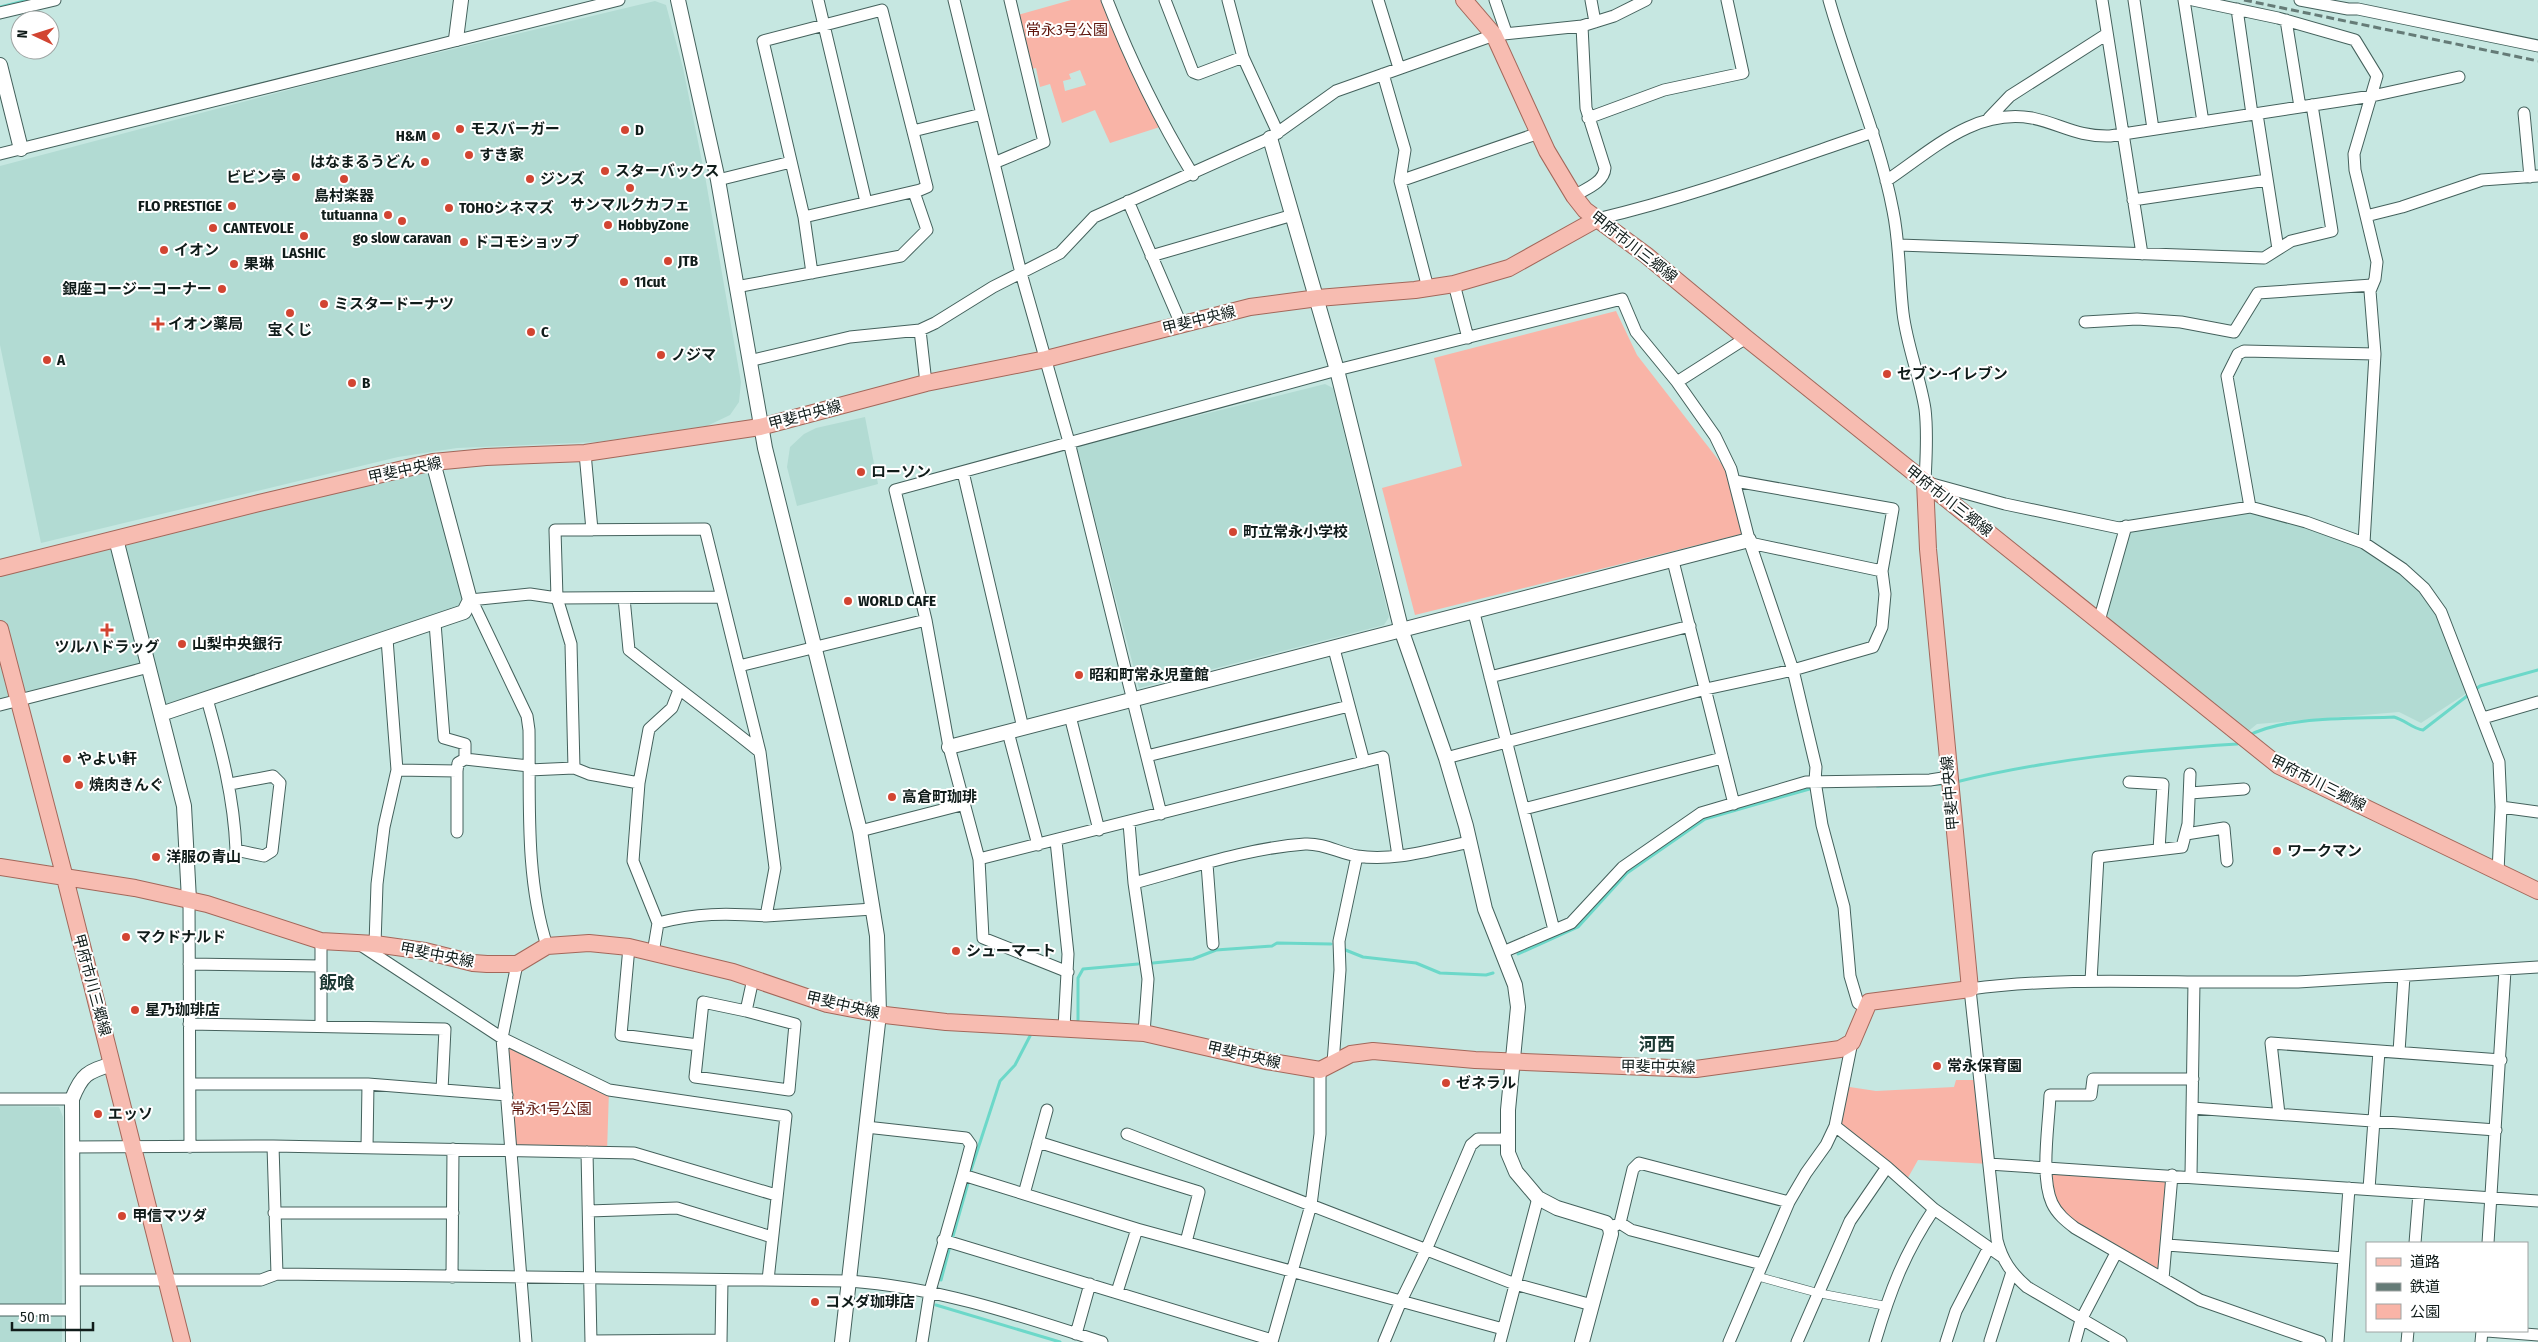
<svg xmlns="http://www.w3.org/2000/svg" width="2538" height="1342" viewBox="0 0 2538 1342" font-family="'Fira Sans Condensed','Noto Sans JP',sans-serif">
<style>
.built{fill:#b2dbd3}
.green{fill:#f9b4a7;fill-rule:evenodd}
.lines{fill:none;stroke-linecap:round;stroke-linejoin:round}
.stream{stroke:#6cd8c9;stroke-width:3}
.pedestrian-casing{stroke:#44615c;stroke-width:9}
.minor-casing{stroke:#44615c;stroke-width:13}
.tertiary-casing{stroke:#44615c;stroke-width:16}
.primary-casing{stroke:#a3675a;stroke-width:18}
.pedestrian{stroke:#fff;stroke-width:8}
.minor{stroke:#fff;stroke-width:11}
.tertiary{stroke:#fff;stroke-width:14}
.primary{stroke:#f7bcb1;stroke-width:16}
.rail{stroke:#657b77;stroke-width:3;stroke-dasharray:8 4;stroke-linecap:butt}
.poi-dot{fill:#d24532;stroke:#fff;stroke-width:2}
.labels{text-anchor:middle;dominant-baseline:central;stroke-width:4;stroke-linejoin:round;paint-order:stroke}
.park-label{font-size:15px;fill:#5f160d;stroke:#fff}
.poi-label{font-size:15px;font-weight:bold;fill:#101c1a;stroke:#fff;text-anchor:start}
.street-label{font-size:15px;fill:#101c1a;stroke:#fff}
.quarter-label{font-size:18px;font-weight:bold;fill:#1d3934;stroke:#fff}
</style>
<rect width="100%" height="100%" fill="#c6e7e1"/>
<path class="built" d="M655,1L666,5L683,68L705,176L741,382L739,402L730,415L707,426L598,442L457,448L398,457L41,543L0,345V166L353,73Z
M1325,384L1333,388L1389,617L1384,625L1139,688L1076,446Z
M865,417L878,484L797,506L787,467L790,447L804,434L816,428Z
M433,462L470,600L464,612L161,714L149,667L0,705V568Z
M2250,507L2364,543L2424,588L2473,689L2421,723L2399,712L2257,724L2241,737L2099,621L2126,526Z
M0,1106L59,1107L63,1117L62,1342H0Z"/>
<path class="green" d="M1071,0H1107L1163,126L1110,143L1095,110L1062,123L1050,84L1040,87L1036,68L1027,70L1014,16ZM1080,70L1086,85L1065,91L1063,81L1071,79L1069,74Z
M1616,311L1637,355L1727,471L1742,534L1415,615L1382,488L1462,466L1434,358Z
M502,1038L609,1090L607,1152L511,1149Z
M1956,1080H1978L1989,1164L1918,1160L1905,1183L1835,1126L1843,1086L1876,1091L1954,1087Z
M2047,1167L2172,1175L2163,1279L2059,1214Z"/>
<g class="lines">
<path class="stream" d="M0,7L28,0
M2248,736C2283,716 2354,719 2394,717C2405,720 2413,729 2423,730L2480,686L2538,670
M1956,782C2050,759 2141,750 2237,744L2241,741
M1877,786L1945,784
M1343,949L1363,957L1416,963L1440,973L1486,975L1493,973
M1518,954L1578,927L1627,873L1705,819L1813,788
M1153,963L1193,959L1216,950L1272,946L1277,943L1331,944
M1075,1022H1078V978L1083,969L1138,964
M971,1170L1000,1081L1015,1065L1030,1036
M953,1236L968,1183
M941,1280L950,1246
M936,1305L1060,1342"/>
<g class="pedestrian-casing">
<path id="pedestrian" d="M1756,1276L1818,1293L1886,1306"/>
</g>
<g class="minor-casing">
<path id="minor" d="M818,0L866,202
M954,0L1021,273L1069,442L1161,814
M1107,0C1131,62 1159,119 1193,175
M1165,0L1193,72L1198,74L1243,57
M1228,0L1243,57L1278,133
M1378,0L1399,68
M1495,0L1506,32
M1591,0L1595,22
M1829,0C1849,71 1879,138 1893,211C1900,245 1899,279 1903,313C1907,346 1920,377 1925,409C1928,433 1926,458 1925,482L2005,504L2119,528L2250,507L2306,522L2364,543L2403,569L2424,588L2441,612L2499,762L2501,807L2498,872
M2102,0L2142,254
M2134,0L2153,129
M2184,0L2203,122
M2193,0L2278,18L2355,40L2377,76L2354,154L2355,170L2377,262L2375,279L2370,291L2375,354L2364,543
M2300,0L2348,9H2358L2538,46
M2237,9L2252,114
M0,13L55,0
M2286,20L2300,107
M1383,74L1405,150L1400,181L1428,288
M2524,113L2530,177
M2257,114L2278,249
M1588,118L1664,90L1743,73L1727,0
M1989,118L2010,96L2107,34
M913,131L982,114
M0,154L619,0
M994,163L1044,142L1010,0
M718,180L791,162
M1400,181L1539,133
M1886,181C1931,151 1974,108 2032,118C2061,124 2077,137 2110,136L2372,96L2459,77
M1574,196C1585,189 1604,183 1605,168L1586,108L1582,26
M2133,200L2267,180
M1128,201L1181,324
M2366,216L2402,207L2482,180L2538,176
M804,217L920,190L927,187L882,10L763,41L804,217L812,273
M1597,219C1691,197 1782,163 1873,132
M1899,245L2264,258L2291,241L2332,231L2312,105
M1151,256L1293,215
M1454,284L1468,338
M736,287L901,256L927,230L914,192
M2085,322L2137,319L2181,322L2234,332L2258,293L2372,285
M920,330L926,383
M749,361L850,337L920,330L935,323L993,287L1060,253L1094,217L1270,138L1336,91L1494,35L1582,26L1614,16L1646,0
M1677,382L1746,338
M585,453L592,530
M963,472L1023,728
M2250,507L2227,376L2238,354L2244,351L2375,354
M1750,543L1882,571
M1673,561L1734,804
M624,598L629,650C673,685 717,717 760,752
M470,600L475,607L527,716L529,730C530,801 525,877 547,946
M470,600L530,594L557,598L721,597
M1474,613L1554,930
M2099,621L2126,526
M435,623L444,738L465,744V759L529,766
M1334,649L1364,762
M739,666L926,620
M1490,677L1690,626
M207,699C221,749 234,797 236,850L264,856L272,851L280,783L273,776L230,784
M0,705L149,667
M1070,716L1099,830
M2483,718L2538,702
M1008,732L1038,845
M1147,756L1349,706
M1446,758L1706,689L1793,670L1873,647L1882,627L1885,594L1882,571L1893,509L1735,481
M574,768L571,644L557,598L555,530L705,529L760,752L775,868L766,916L873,909
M397,770L457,771L458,763L465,759
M529,770L574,768L589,774L639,783
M457,771V832
M2129,782L2163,784L2159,850
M2190,793L2244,789
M2501,807L2538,812
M1524,809L1722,758
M1129,823L1134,883L1148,979L1144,1033
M860,831L965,804
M2186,834L2224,828L2227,861
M1056,841L1068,954L1064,1028
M979,859L1383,757L1398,856
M1207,864L1213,944
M1134,883C1190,868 1248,848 1305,844C1324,843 1339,853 1357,856C1394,862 1434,849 1470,842
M189,900L190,1147
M658,923C697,913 726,913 766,916
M321,941V1026
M359,944L502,1038L609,1090L786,1116L768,1280
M375,944L377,884L384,827L397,770L387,639
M629,947L621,1035L698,1045
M1503,952L1571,923L1623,867L1701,813L1806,782L1930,780L1949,777
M653,953L658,923L633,861L639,783L649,729L672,708L679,690
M189,964L321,966
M517,964L502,1038L526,1342
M1068,972L983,938L979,859L949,747L926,620L895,490L1337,370L1622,299L1636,332L1677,382L1715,436L1731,469L1750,543L1793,670L1816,767L1815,781L1822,825L1844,907L1850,976L1858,1003L1866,1008
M2091,981L2098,857L2182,847L2188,824L2190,774
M746,1011L703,1002L695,1077L789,1090L795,1024L746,1011L753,979
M189,1024L445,1029L442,1090
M2399,1052L2404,976
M1333,1063L1340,970L1339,941L1357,856
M2193,1079H2093L2091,1095H2050C2049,1124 2040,1177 2052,1203C2057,1214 2066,1221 2075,1228L2200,1300L2320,1342
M190,1084H368L507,1095
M0,1099H72
M2192,1108L2496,1130
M2279,1114L2271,1043L2501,1060
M1835,1126L1887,1167L1934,1209L2001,1256
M866,1127L966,1138L971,1145L963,1175
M1127,1134L1515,1284L1592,1305
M1038,1142L1199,1192L1186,1242
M273,1146L277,1274
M72,1147L273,1146L634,1153L776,1195
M367,1148L368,1084
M587,1152L591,1342
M1989,1164L2538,1201
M2191,1176L2194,982H2298L2538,967
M2369,1189L2379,1051
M1024,1194L1047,1110
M589,1211L677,1208L772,1237
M274,1213H453
M1620,1223L1633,1169L1639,1163L1789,1202
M1614,1226L1620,1223L1631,1230L1762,1264
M943,1240L1272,1340
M2415,1243L2419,1193
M2488,1243L2505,970
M2167,1245L2344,1258
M452,1277L453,1149
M2163,1279L2172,1175
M73,1280H261L277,1274L849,1281C936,1287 1019,1315 1102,1342
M1117,1292L1137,1229
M0,1310H73
M2487,1331L2538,1335
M1076,1334L1090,1284
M591,1341L721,1340
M1990,1341L2012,1272
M721,1342L722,1280
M922,1342L930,1291L963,1175L1137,1229L1503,1329
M1272,1342L1311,1205L1320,1134V1070
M1384,1342L1401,1301L1426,1250L1471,1145L1478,1139H1506
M1500,1342L1538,1198
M1729,1342L1789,1202L1806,1173L1826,1145L1835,1126L1852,1042
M1797,1342L1850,1221L1887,1167
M1875,1342C1890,1291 1904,1254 1934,1209
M1946,1342L1956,1311L1988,1249
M2075,1342L2081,1320L2116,1253
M2121,1342L2027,1287C2011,1273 2002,1260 1997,1240L1970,989C2044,979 2120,981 2194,982
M2338,1342L2349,1188
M2407,1342L2408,1331
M2481,1342L2482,1331"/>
</g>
<g class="tertiary-casing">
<path id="tertiary" d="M678,0L718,180L765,448L860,831L877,936L879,1014L842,1342
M456,39L461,0
M0,65L21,149
M1270,138L1337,370L1402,632L1446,758L1466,826L1485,909L1515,985L1518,1007L1508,1110V1153L1516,1172L1538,1198L1557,1208L1606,1223L1610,1228L1611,1234L1582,1342
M116,539L184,806L189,900
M161,714L464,612L470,600L433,462
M949,747L1749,540
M73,1342L72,1099C82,1074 87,1072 112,1064"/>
</g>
<g class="primary-casing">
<path id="primary" d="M1464,0L1494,35L1547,151L1574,196L1585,210L1646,255L1746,338L2279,766L2538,891
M0,568L259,503L433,462L486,457L585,453L760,427L926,383L1046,359L1250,307L1318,298L1415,290L1454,284L1509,268L1597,219
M0,629L65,878L182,1342
M0,867L135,888L207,904L321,941L375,944L425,951L473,963L487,964H517L547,946L589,943L629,947L733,972L827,1004L885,1015L946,1022L1144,1033L1266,1061L1320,1070L1351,1054L1373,1051L1475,1060L1696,1069L1840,1049L1852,1042L1869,1002L1970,989L1928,549L1925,482"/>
</g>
<use href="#pedestrian" class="pedestrian"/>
<use href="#minor" class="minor"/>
<use href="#tertiary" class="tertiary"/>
<use href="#primary" class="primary"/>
<path class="rail" d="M2244,0L2538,61"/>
</g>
<g class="poi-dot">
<circle cx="460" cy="129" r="5"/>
<circle cx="625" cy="130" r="5"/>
<circle cx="436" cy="136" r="5"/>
<circle cx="469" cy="155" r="5"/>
<circle cx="425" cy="162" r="5"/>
<circle cx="605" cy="171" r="5"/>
<circle cx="296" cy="177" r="5"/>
<circle cx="344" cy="179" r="5"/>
<circle cx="530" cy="179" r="5"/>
<circle cx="630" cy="188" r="5"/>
<circle cx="232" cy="206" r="5"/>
<circle cx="449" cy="208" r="5"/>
<circle cx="388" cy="215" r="5"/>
<circle cx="402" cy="221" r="5"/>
<circle cx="608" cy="225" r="5"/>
<circle cx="213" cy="228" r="5"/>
<circle cx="304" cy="236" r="5"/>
<circle cx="464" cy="242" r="5"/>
<circle cx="164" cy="250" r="5"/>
<circle cx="668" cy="261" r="5"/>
<circle cx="234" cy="264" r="5"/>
<circle cx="624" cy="282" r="5"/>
<circle cx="222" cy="289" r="5"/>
<circle cx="324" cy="304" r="5"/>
<circle cx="290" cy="313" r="5"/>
<path d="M155.5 316.5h5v5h5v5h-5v5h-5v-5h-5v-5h5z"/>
<circle cx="531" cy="332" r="5"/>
<circle cx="661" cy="355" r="5"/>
<circle cx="47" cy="360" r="5"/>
<circle cx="1887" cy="374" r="5"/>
<circle cx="352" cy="383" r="5"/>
<circle cx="861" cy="472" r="5"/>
<circle cx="1233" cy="532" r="5"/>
<circle cx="848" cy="601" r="5"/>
<path d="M104.5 622.5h5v5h5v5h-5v5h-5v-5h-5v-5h5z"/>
<circle cx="182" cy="644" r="5"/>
<circle cx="1079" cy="675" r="5"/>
<circle cx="67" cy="759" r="5"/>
<circle cx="79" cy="785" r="5"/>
<circle cx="892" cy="797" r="5"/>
<circle cx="2277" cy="851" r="5"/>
<circle cx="156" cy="857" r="5"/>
<circle cx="126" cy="937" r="5"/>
<circle cx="956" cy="951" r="5"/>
<circle cx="135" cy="1010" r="5"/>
<circle cx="1937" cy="1066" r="5"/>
<circle cx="1446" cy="1083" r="5"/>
<circle cx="98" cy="1114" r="5"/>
<circle cx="122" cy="1216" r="5"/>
<circle cx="815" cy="1302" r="5"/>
</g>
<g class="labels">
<g class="park-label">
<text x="1067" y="30">常永3号公園</text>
<text x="551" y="1109">常永1号公園</text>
</g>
<g class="poi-label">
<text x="470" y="129">モスバーガー</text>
<text x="635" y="130">D</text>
<text x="426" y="136" text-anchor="end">H&amp;M</text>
<text x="479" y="155">すき家</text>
<text x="415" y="162" text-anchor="end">はなまるうどん</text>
<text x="615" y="171">スターバックス</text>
<text x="286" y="177" text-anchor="end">ビビン亭</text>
<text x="540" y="179">ジンズ</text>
<text x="344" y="196" text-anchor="middle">島村楽器</text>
<text x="630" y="205" text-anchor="middle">サンマルクカフェ</text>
<text x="222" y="206" text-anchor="end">FLO PRESTIGE</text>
<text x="459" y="208">TOHOシネマズ</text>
<text x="378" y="215" text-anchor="end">tutuanna</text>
<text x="618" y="225">HobbyZone</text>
<text x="223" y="228">CANTEVOLE</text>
<text x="402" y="238" text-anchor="middle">go slow caravan</text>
<text x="474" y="242">ドコモショップ</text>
<text x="174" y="250">イオン</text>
<text x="304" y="253" text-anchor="middle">LASHIC</text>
<text x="678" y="261">JTB</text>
<text x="244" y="264">果琳</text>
<text x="634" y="282">11cut</text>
<text x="212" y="289" text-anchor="end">銀座コージーコーナー</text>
<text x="334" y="304">ミスタードーナツ</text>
<text x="168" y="324">イオン薬局</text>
<text x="290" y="330" text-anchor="middle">宝くじ</text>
<text x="541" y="332">C</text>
<text x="671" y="355">ノジマ</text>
<text x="57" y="360">A</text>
<text x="1897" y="374">セブン-イレブン</text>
<text x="362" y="383">B</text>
<text x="871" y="472">ローソン</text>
<text x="1243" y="532">町立常永小学校</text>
<text x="858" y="601">WORLD CAFE</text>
<text x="192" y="644">山梨中央銀行</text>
<text x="107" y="647" text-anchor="middle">ツルハドラッグ</text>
<text x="1089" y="675">昭和町常永児童館</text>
<text x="77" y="759">やよい軒</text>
<text x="89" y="785">焼肉きんぐ</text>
<text x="902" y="797">高倉町珈琲</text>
<text x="2287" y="851">ワークマン</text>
<text x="166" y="857">洋服の青山</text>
<text x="136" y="937">マクドナルド</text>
<text x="966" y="951">シューマート</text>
<text x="145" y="1010">星乃珈琲店</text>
<text x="1947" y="1066">常永保育園</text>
<text x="1456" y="1083">ゼネラル</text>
<text x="108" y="1114">エッソ</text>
<text x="132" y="1216">甲信マツダ</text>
<text x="825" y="1302">コメダ珈琲店</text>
</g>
<g class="street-label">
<text transform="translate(1634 247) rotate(38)">甲府市川三郷線</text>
<text transform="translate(1199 320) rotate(-14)">甲斐中央線</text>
<text transform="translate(805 415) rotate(-15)">甲斐中央線</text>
<text transform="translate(405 470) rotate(-12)">甲斐中央線</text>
<text transform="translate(1949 501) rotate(38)">甲府市川三郷線</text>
<text transform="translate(2318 783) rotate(27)">甲府市川三郷線</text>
<text transform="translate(1950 793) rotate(-95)">甲斐中央線</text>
<text transform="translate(437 955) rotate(11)">甲斐中央線</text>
<text transform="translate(92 985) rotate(75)">甲府市川三郷線</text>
<text transform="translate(843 1005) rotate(13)">甲斐中央線</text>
<text transform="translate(1244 1055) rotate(13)">甲斐中央線</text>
<text transform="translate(1658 1067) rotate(1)">甲斐中央線</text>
</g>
<g class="quarter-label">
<text x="337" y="983">飯喰</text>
<text x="1657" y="1045">河西</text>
</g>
</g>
<rect x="2366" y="1242" width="162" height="90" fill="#ffffff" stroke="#9fa4a3"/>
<rect x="2376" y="1258" width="25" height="8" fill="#f7bcb1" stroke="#9fa4a3"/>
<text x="2410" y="1267" font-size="15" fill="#101c1a">道路</text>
<rect x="2376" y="1283" width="25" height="8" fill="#657b77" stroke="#9fa4a3"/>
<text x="2410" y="1292" font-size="15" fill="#101c1a">鉄道</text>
<rect x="2376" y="1304" width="25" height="15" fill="#f9b4a7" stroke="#9fa4a3"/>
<text x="2410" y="1317" font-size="15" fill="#101c1a">公園</text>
<g transform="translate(35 35) rotate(274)"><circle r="24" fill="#ffffff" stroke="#9fa4a3"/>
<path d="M0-4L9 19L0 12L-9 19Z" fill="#d24532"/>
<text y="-8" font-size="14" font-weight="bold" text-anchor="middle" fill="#101c1a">N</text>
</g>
<path d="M12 1322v8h81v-8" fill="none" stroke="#101c1a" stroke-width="2.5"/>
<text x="20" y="1322" font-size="15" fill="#101c1a" stroke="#ffffff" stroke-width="4" paint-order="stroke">50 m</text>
</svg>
